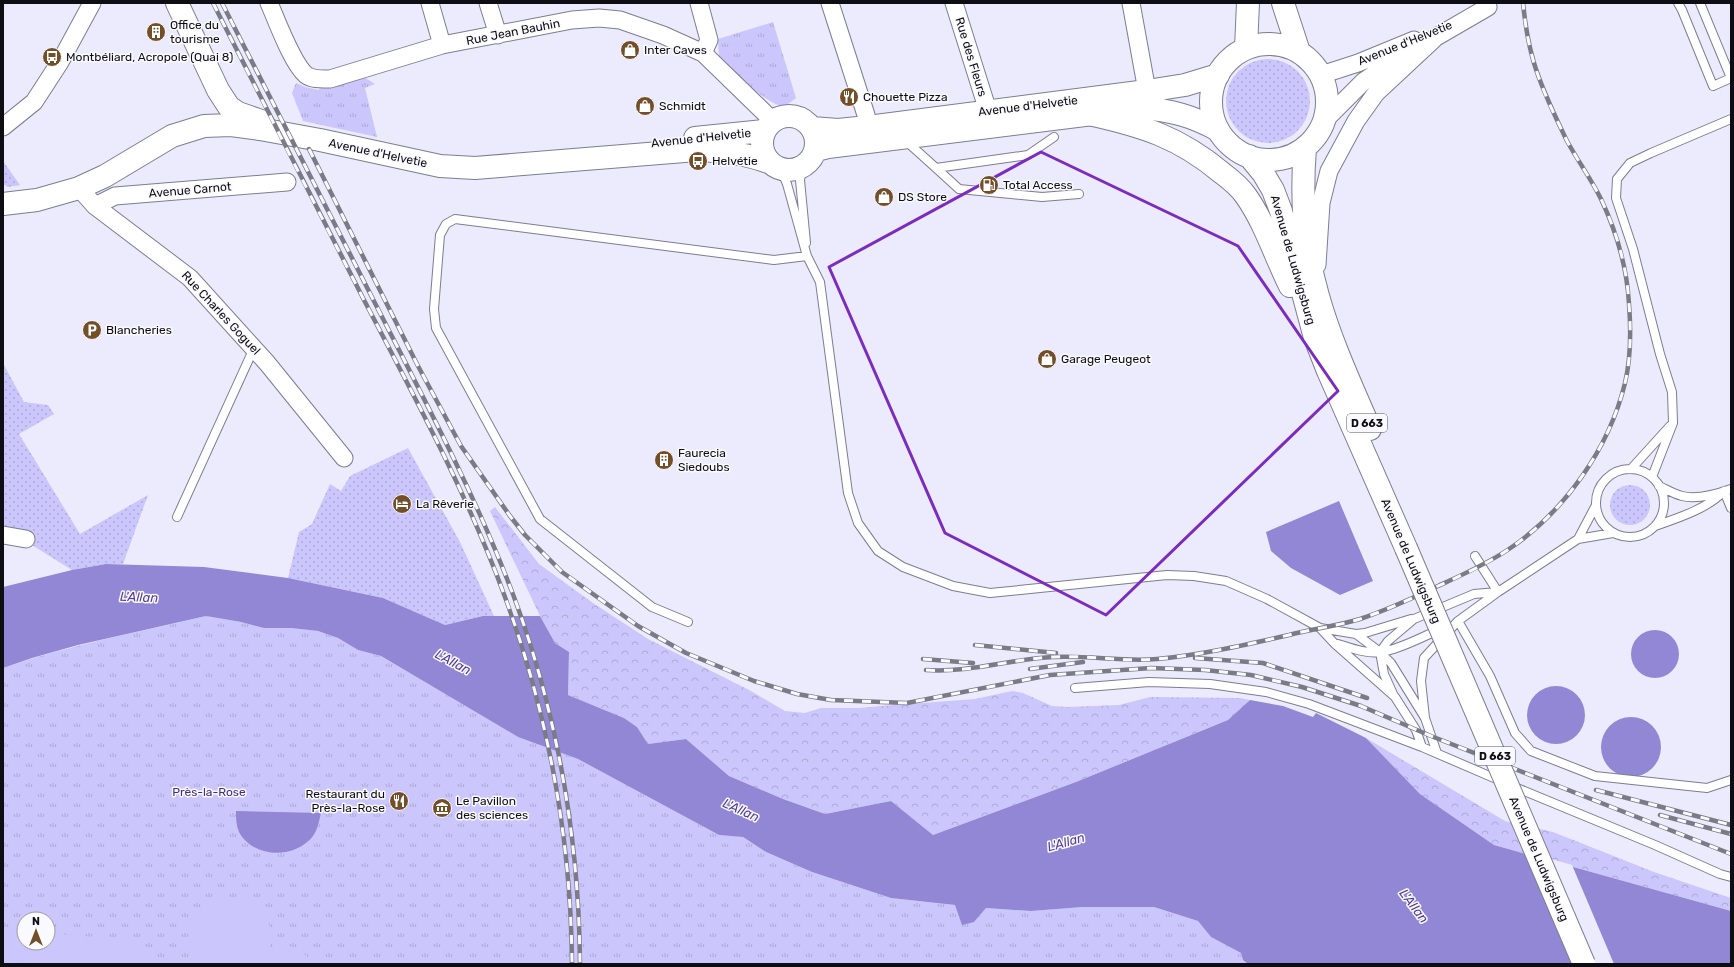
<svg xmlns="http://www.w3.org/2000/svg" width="1734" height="967" viewBox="0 0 1734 967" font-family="Rubik,sans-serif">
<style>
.grass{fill:url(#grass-dots)}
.forest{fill:url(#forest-crowns)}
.park{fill:url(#park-tufts);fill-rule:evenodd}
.pitch{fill:#cbc6fb}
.water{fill:#9287d5}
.pier{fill:#ecebfd}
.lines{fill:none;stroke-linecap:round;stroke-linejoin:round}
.service-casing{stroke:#7e7c90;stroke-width:10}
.minor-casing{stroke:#7e7c90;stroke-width:19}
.secondary-casing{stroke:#7e7c90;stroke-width:24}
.primary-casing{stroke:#7e7c90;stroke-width:24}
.service{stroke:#fff;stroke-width:8}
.minor{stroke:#fff;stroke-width:17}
.secondary{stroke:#fff;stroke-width:22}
.primary{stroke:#fff;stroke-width:22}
.rail-casing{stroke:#7b7a87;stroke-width:4.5}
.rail{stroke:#fafafe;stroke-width:3;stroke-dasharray:9;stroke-linecap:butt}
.primary-bridge-casing{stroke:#7e7c90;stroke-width:24;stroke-linecap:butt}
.primary-bridge{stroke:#fff;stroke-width:22}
.marked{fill:none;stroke:#7b2cbf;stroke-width:3;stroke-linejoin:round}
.labels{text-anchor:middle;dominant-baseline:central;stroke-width:3;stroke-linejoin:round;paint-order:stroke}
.shield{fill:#fafafe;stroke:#55545a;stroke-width:1}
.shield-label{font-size:11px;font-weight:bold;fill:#0e0d14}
.poi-label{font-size:12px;fill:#0e0d14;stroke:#fafafe;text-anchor:start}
.street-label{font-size:12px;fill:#0e0d14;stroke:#fafafe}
.park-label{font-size:12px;fill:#432c88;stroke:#fafafe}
.water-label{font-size:13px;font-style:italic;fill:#513c99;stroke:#fafafe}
</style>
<defs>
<pattern id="grass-dots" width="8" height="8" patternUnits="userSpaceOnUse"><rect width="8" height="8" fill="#cbc6fb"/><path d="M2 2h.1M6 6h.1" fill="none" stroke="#ada9d6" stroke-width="1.8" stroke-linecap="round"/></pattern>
<pattern id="forest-crowns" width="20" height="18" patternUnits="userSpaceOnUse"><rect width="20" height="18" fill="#cbc6fb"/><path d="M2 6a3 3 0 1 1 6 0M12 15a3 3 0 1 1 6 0" fill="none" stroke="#ada9d6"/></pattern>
<pattern id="park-tufts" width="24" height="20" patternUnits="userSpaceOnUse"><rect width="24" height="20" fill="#cbc6fb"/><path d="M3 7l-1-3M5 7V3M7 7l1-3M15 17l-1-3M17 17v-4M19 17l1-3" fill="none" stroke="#ada9d6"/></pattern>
</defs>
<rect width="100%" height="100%" fill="#ecebfd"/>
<path class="grass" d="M1226 101a42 42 0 1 1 84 0a42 42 0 1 1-84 0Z
M3,161L20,185L8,187L3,184Z
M3,363L24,402L48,405L54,414L19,434L80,534L148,495L123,564H106L72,570L3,527Z
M408,448L460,542L494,616H483L445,625L383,598L288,578L299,532L312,524L330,484L341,491L350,476Z
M1610 505a20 20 0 1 1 40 0a20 20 0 1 1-40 0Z"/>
<path class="forest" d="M495,507L539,564L593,603L648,639L749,690L785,711L805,713L821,708H860L881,706L975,699L1012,691L1023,693L1052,706L1068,707L1119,705L1150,697L1240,698L1250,700L1228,720L1076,782L933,835L891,801L825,814L783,799L729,776L686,739L648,744L637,727L624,718L568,695L569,652L555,643L540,616L490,511Z
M1366,738L1505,821L1553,832L1654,872L1731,898V911L1494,845L1420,794Z"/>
<path class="park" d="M773,22L796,98L784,107C763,102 734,72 719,57L718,39Z
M361,75L375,84L365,88L377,137L303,121L292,93L296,83L305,87L319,90L320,87Z
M206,616L241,622L264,628H291L318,631L338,638L358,650L381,656L518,737L578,759L719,835L743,837L766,852L812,872L891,898L955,905L974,922L986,908L1031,911L1083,907H1154L1198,921L1211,937L1241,953L1243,960L1248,964H3V668C69,645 138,632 206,616ZM24,919H48V943H24Z"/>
<path class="pitch" d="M232,898C241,900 251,902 258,908C274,922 275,948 261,964H200C185,947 189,917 209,904C216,900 224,899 232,898Z
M3,929L24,931V943H48V933L144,941L142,964H52L3,960Z
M281,945L298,948L314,964H265L271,951Z"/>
<path class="water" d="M1339,501L1373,581L1340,595L1291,568L1271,551L1266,532Z
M106,564L204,567L288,578L383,598L445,625L483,616H540L555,643L569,652L568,695L624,718L637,727L648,744L686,739L729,776L783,799L825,814L891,801L933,835L1076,782L1228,720L1250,700L1283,706L1313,717L1316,713L1366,738L1420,794L1494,845L1731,911V964H1248L1243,960L1241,953L1211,937L1198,921L1154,907H1083L1031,911L986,908L974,922L962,925L955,905L891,898L812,872L766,852L743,837L719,835L578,759L518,737L381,656L358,650L338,638L318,631L291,628H264L241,622L206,616L78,645L32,658L3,668V587L72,570Z
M1631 654a24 24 0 1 1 48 0a24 24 0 1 1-48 0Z
M1527 715a29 29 0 1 1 58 0a29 29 0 1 1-58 0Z
M1601 747a30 30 0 1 1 60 0a30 30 0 1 1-60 0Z
M236,811L321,813C319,821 318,829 313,836C295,859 254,859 239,832C236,825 236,818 236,811Z"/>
<path class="pier" d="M1527,852L1572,865L1614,964H1574Z"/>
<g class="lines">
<g class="service-casing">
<path id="service" d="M1678,3L1682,10L1713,86L1731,78L1700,3
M906,141L936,168L1028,155L1054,137
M802,168L800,180L806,243
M936,168L959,189L1042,197L1079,194
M781,170L787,184L807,256L820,282L848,493L858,523L878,551L903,567L953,586L990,593L1167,575L1194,576L1226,581L1267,599L1320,628L1335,644L1395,697L1416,730L1422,747
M1631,469L1670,426
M1596 503a34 34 0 1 1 68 0a34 34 0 1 1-68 0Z
M1652,477L1673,423L1672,392L1660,354L1633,249L1616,198L1617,179L1630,163L1651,153L1731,119
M1659,486C1666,489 1674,494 1682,496C1697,500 1717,494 1731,489
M1724,491L1731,508
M177,517L254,348
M1655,526C1678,518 1707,509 1724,491
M1578,539L1596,505
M1475,556L1498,592
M1458,621L1490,676L1515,733L1531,751L1595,776L1707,788L1731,780
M688,622L652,607L540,519L436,328L434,309L440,235L446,224L455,219L774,260L807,256
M1320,628L1356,634L1380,652L1391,663L1425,718L1437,753
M1356,634L1365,633L1411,619
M1338,644C1351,648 1366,654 1381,652C1401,649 1421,637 1439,630
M1075,688L1149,682L1210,684L1266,692L1309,704L1422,747L1501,781
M1393,694L1384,674L1380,652L1388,641L1414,619L1474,594L1497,592
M1425,718L1421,681L1424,658L1458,621L1498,592L1578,539L1613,533
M1512,786L1655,845L1720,874L1731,877"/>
</g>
<g class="minor-casing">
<path id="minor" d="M269,3C277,21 292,63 306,75C313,80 323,79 330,79L442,45L572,20L599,18L620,20L663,35L703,53L773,121
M430,3L442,45
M488,3L498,35
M699,3L709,40L703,53
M830,3L866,115L868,127
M954,3L988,111
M1131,3L1147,91
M1321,75L1358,63L1414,40
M1325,120L1364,81L1388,65L1488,7
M3,127L34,102L60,62L92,3
M79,188L95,206L190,278L267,363L344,458
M95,206L115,196L287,182
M1317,265L1321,203L1329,171L1356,121L1376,93L1434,39
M3,535L26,539"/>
</g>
<g class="secondary-casing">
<path id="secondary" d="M177,3L218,90L229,107L238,113L261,121
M762 143a27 27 0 1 1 54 0a27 27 0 1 1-54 0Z
M812,128L838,130L868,127L1147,91L1185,85L1218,75
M695,138L764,131
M816,150L828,147L1141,108C1171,110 1192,116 1218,130
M3,204L37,200L79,188L105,176L172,136L204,126L231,125L260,129L320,140L440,166L475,168L697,150C722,151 744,153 768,162"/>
</g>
<g class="primary-casing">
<path id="primary" d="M1283,3L1299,52
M1211 102a58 58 0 1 1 116 0a58 58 0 1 1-116 0Z
M1246,48L1248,3
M1089,114C1143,126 1179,137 1222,173C1230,179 1240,187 1246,196C1265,223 1275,256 1290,286
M1305,148C1301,197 1304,248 1318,296C1331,342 1351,385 1370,429
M1249,156L1263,173L1273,190L1281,211L1315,338L1328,371L1406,548"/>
</g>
<use href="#service" class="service"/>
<use href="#minor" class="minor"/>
<use href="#secondary" class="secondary"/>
<use href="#primary" class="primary"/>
<g class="rail-casing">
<path id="rail" d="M213,3C263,102 313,201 364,300C414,396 468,495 505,597C548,714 571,839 572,964
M222,3C274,105 326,207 378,309C426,403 477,498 514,597C557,713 579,839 580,964
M309,149L418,366L461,446L510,516L525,535L562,572L638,626L686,653L754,681L797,694L831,700L907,703L1050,675L1151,668L1205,670L1251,675L1302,687L1361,706L1431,736L1731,854
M975,645L1056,653
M1195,658L1263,663L1367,698
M923,659L973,663
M1030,669L1083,662
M926,670C969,673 1011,659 1053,657C1088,655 1123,662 1157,659C1201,655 1245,645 1289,635C1312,629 1337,626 1360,619C1387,610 1413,598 1438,586C1462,575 1487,564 1509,549C1564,512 1609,449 1625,383C1631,358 1631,330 1629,304C1627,267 1617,233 1601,199C1591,179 1578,161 1567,141C1555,116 1542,90 1534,63C1528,43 1525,23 1523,3
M1596,790L1731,825
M1660,815L1731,834"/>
</g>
<use href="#rail" class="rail"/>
<g class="primary-bridge-casing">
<path id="primary-bridge" d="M1406,548L1584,964"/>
</g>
<use href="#primary-bridge" class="primary-bridge"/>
</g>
<path class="marked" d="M1041,152L1238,246L1338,391L1106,615L945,533L829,267Z"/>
<defs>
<g id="building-disc" transform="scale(1)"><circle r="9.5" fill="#734f29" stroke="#fafafe"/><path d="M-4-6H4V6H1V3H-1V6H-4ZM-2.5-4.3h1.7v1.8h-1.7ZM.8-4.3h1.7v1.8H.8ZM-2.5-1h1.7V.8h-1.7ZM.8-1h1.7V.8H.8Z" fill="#fff"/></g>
<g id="shop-disc" transform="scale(1)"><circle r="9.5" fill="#734f29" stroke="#fafafe"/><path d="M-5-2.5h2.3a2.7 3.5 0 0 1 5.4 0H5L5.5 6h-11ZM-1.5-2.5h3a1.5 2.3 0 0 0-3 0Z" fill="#fff"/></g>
<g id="bus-disc" transform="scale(1)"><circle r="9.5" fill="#734f29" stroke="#fafafe"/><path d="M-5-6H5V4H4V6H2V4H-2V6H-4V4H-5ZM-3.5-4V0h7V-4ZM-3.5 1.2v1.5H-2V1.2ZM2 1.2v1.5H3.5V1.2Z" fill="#fff"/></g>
<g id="restaurant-disc" transform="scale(1)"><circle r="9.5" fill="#734f29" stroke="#fafafe"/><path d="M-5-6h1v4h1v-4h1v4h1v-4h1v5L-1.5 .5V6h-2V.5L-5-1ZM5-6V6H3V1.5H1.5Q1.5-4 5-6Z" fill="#fff"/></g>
<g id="fuel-disc" transform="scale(1)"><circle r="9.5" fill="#734f29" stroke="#fafafe"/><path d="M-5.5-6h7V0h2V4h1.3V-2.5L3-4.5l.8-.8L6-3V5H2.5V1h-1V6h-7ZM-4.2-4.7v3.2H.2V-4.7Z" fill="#fff"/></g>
<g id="parking-disc" transform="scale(1)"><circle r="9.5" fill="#734f29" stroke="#fafafe"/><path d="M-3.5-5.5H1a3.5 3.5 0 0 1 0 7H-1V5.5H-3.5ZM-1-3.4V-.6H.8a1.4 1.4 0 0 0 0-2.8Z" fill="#fff"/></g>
<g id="hotel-disc" transform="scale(1)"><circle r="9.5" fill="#734f29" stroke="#fafafe"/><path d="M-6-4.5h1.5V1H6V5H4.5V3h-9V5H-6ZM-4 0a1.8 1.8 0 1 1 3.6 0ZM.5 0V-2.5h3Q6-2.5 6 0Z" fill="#fff"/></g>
<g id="museum-disc" transform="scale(1)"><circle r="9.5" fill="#734f29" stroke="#fafafe"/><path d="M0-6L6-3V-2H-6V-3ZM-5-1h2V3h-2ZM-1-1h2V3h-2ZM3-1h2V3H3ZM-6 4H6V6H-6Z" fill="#fff"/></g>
</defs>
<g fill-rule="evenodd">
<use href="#building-disc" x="156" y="32"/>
<use href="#shop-disc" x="630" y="50"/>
<use href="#bus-disc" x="52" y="57"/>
<use href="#restaurant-disc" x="849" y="97"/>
<use href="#shop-disc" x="645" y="106"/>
<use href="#bus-disc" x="698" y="161"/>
<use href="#fuel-disc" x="989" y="185"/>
<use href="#shop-disc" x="884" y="197"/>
<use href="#parking-disc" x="92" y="330"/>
<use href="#shop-disc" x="1047" y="359"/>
<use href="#building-disc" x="664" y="460"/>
<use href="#hotel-disc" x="402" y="504"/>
<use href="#restaurant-disc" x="399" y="801"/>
<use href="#museum-disc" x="442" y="808"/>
</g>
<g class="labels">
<g class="shield">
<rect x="1347" y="414" width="40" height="18" rx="3"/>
<rect x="1475" y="747" width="40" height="18" rx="3"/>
</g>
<g class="shield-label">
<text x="1367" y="423">D 663</text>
<text x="1495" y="756">D 663</text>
</g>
<g class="poi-label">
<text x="170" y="25">Office du<tspan x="170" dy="14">tourisme</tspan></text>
<text x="644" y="50">Inter Caves</text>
<text x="66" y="57">Montbéliard, Acropole (Quai 8)</text>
<text x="863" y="97">Chouette Pizza</text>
<text x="659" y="106">Schmidt</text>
<text x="712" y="161">Helvétie</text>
<text x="1003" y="185">Total Access</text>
<text x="898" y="197">DS Store</text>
<text x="106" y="330">Blancheries</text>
<text x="1061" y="359">Garage Peugeot</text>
<text x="678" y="453">Faurecia<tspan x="678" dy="14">Siedoubs</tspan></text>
<text x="416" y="504">La Rêverie</text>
<text x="385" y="794" text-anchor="end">Restaurant du<tspan x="385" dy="14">Près-la-Rose</tspan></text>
<text x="456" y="801">Le Pavillon<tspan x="456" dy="14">des sciences</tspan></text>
</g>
<g class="street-label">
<text transform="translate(513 32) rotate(-11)">Rue Jean Bauhin</text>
<text transform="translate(1405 43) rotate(-22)">Avenue d'Helvetie</text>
<text transform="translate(971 57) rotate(73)">Rue des Fleurs</text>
<text transform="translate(1028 106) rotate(-7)">Avenue d'Helvetie</text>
<text transform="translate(701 138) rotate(-6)">Avenue d'Helvetie</text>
<text transform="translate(378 153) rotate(12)">Avenue d'Helvetie</text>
<text transform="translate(190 190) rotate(-5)">Avenue Carnot</text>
<text transform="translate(1293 260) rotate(74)">Avenue de Ludwigsburg</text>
<text transform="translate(221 313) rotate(47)">Rue Charles Goguel</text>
<text transform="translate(1411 561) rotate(67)">Avenue de Ludwigsburg</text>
<text transform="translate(1539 859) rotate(67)">Avenue de Ludwigsburg</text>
</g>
<g class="park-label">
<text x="209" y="792">Près-la-Rose</text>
</g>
<g class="water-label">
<text transform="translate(139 597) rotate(2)">L'Allan</text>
<text transform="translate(453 662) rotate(28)">L'Allan</text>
<text transform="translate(741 810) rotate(24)">L'Allan</text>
<text transform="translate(1066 842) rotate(-16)">L'Allan</text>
<text transform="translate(1414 906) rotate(53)">L'Allan</text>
</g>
</g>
<rect width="1734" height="967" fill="none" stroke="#0e0d14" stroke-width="8"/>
<g transform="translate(36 931)"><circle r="19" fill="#fafafe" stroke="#9c9ba0"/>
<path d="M0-3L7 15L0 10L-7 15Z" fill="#734f29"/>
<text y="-6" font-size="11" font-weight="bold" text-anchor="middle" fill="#0e0d14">N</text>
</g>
</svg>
